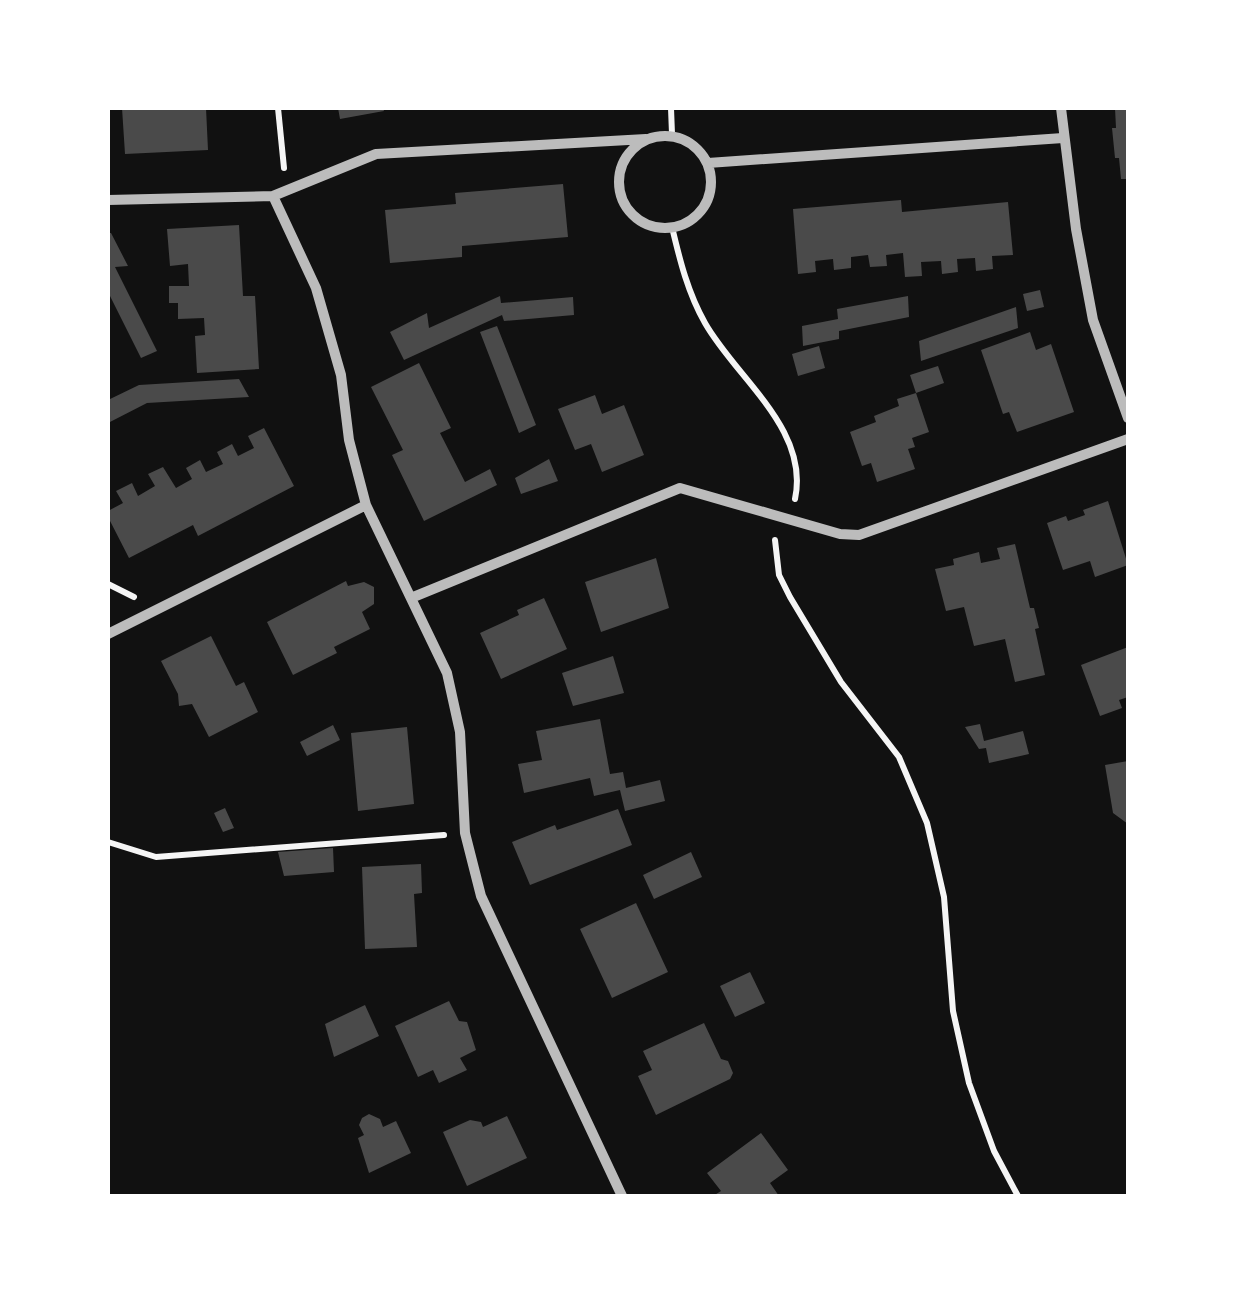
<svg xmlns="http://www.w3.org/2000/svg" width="1236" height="1304" viewBox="0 0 1236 1304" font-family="Roboto,sans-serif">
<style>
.building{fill:#4a4a4a}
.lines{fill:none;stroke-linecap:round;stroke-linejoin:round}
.path{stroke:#f5f5f5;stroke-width:6}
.minor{stroke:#bcbcbc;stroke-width:10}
</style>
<rect width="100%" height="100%" fill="#111"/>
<path class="building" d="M122,108H206L208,150L125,154Z
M338,108H383L384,111L340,119Z
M1115,108H1128V179H1121L1119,158H1115L1112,128H1116Z
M563,184L568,237L462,246V257L390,263L385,210L456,204L455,193Z
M901,200L902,212L1008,202L1013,255L992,256L993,269L976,271L975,258L957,259L958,272L942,274L941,261L921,262L922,276L905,277L903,253L886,255L887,266L870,267L868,255L851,257V268L834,270L833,259L815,261L816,272L798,274L793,209Z
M239,225L243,296H255L259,369L197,373L195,336L205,335L204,318L178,319V303H169V286H189L188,264L170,266L167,229Z
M108,233H111L128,266L115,267L157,351L141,358L108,292Z
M1040,290L1044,307L1027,311L1023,294Z
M500,296L501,303L573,297L574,315L504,321L502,315L404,360L390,332L427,313L429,328Z
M908,296L909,317L839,331V339L803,346L802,326L838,319L837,309Z
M1016,307L1018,328L921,361L919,341Z
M497,326L536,425L519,433L480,332Z
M1030,332L1036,350L1051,344L1074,412L1017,432L1009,412L1003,414L981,350Z
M819,346L825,368L798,376L792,354Z
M419,363L451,428L440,433L465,482L490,469L497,485L424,521L392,455L403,450L371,387Z
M938,366L944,383L916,393L910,375Z
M239,379L249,397L147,403L108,423V400L139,385Z
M916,393L929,432L912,438L915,447L908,449L915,469L877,482L871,463L862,466L850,432L876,422L874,416L899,406L897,399Z
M595,395L602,414L624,405L644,455L602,472L591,444L575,450L558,409Z
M264,428L294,486L198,536L193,525L129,558L108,517V511L123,503L116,491L132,483L138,496L155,486L148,474L163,467L176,488L192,479L186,468L200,460L206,472L223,464L217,452L232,444L238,456L254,448L248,436Z
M549,459L558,481L521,494L515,478Z
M1108,501L1128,565L1095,577L1090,561L1063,570L1047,523L1066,516L1068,521L1085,515L1083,510Z
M1015,544L1030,608H1034L1039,628L1035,629L1045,675L1015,682L1005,639L974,646L964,607L946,611L935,569L954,565L953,559L979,552L981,563L1000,559L997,548Z
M656,558L669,608L601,632L585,582Z
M346,581L348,586L364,582L374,587V604L362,612L370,629L334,647L337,653L293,675L267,622Z
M544,598L567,649L501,679L480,633L519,615L517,610Z
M211,636L236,686L244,682L258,712L209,737L192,704L179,706L178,694L161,661Z
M1128,647V697L1119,700L1122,708L1100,716L1081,665Z
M613,656L624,693L573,706L562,673Z
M600,719L610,774L623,772L626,788L660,780L665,801L625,811L620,790L594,796L590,778L524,793L518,764L542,760L536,731Z
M980,724L984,741L1023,731L1029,754L989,763L986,748L979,749L965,727Z
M333,725L340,740L307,756L300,742Z
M407,727L414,804L358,811L351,733Z
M1128,761V824L1113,813L1105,765Z
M225,808L234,828L223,832L214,813Z
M618,809L632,845L530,885L512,842L555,825L557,830Z
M333,848L334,872L284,876L278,852Z
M691,852L702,877L654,899L643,875Z
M421,864L422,893L414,894L417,947L365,949L362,867Z
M636,903L668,972L612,998L580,929Z
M750,972L765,1003L735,1017L720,986Z
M449,1001L459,1021L467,1022L476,1050L460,1058L467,1070L439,1083L433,1070L418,1077L395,1026Z
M365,1005L379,1036L334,1057L325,1024Z
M704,1023L721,1059L728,1061L733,1073L730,1079L656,1115L638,1076L652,1070L643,1051Z
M369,1114L380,1119L383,1127L396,1121L411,1153L369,1173L358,1138L364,1135L359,1125L362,1118Z
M507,1116L527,1158L467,1186L443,1132L470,1120L481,1122L483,1127Z
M761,1133L788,1170L770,1183L779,1196H713L721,1191L707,1173Z"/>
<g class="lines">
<path class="path" d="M278,108L284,168
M671,108L672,134
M672,227C680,261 688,293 705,323C736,378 810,429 795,499
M775,540L779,575L790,597L841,682L899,757L927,823L944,897L953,1011L969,1083L994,1151L1018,1196
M108,584L134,597
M108,842L156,857L444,835"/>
<path class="minor" d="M1061,108L1076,229L1093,320L1128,418
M619 182a46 46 0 1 1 92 0a46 46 0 1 1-92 0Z
M708,163L1063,138
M273,196L316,288L341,375L349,440L366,505L447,673L460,732L465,833L481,896L622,1196
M108,200L273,196L376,154L646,139
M411,598L680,488L840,534L859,535L1128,439
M108,634L366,505"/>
</g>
<rect width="1236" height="1304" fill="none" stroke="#ffffff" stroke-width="220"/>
</svg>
